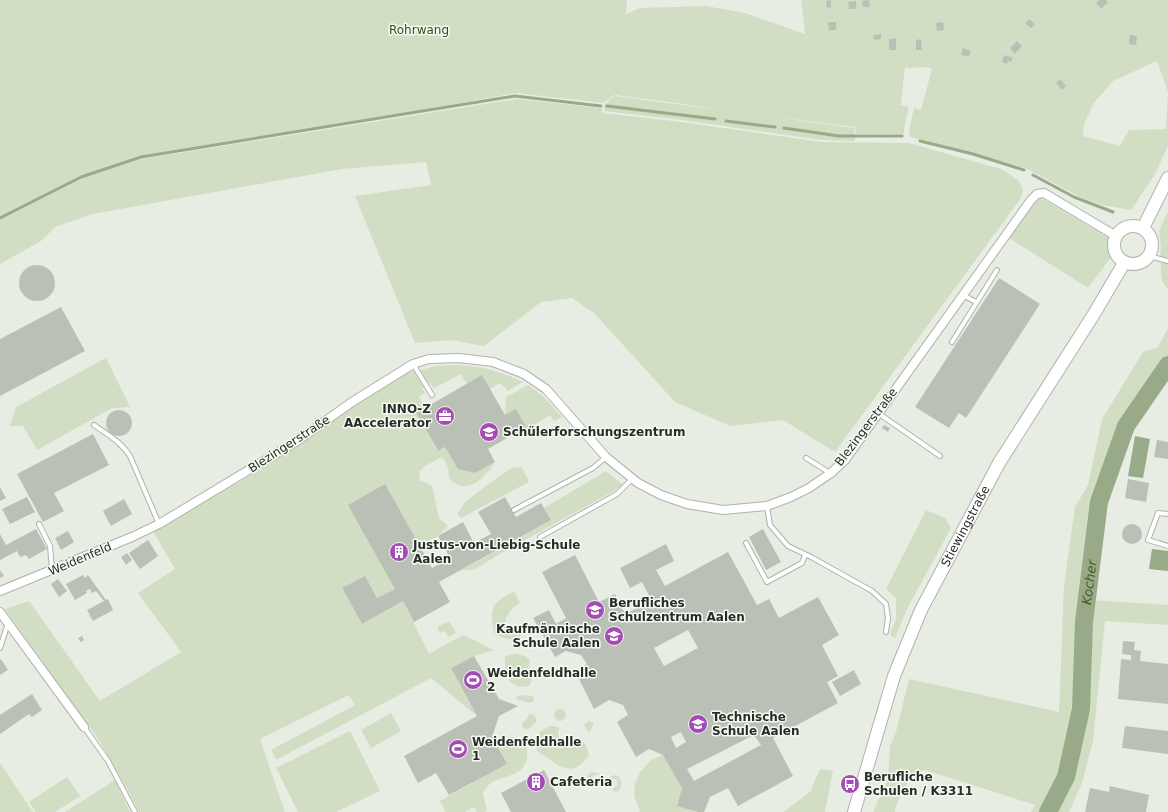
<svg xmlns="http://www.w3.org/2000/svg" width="1168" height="812" viewBox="0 0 1168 812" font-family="'DejaVu Sans',sans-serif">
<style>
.green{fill:#d1dec4;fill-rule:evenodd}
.water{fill:#98aa88}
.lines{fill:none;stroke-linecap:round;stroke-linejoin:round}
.stream{stroke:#98aa88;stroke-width:3}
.river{stroke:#98aa88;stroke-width:18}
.building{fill:#bbc0b7;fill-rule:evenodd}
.lane-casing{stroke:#afb3ab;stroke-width:6}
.street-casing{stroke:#afb3ab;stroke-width:10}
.secondary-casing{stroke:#afb3ab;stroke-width:14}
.lane{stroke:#fff;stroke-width:4}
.street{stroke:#fff;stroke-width:8}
.secondary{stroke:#fff;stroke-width:12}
.labels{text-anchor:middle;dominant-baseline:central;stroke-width:3;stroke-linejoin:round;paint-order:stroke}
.park-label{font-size:12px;fill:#354d1a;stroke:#f5faf1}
.poi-label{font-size:12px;font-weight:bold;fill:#292b28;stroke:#f5faf1;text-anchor:start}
.street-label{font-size:12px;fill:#292b28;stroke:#f5faf1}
.water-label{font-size:13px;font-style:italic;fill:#425a27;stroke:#f5faf1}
</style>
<rect width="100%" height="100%" fill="#e8ede4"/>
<path class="green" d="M0,0H627L626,14L640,8L706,6L745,13L805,34L801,0H1168V146L1154,176L1131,210L1102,205L1080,197L1025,168L976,154L913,138L910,136L909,130L914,108L921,110L932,69C921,64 915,70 905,67L901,105L909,107L904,128V134H856L855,127L753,114L854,128L855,141L822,140L675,119L604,111L605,104L615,96L721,110L677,103L615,95L603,103L516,93L411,112L138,156L79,176L0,216ZM1157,61L1168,92L1166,129L1129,130L1120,146L1083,136L1084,124L1094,103L1113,81Z
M517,99L602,108V113L674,121L821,142L909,143L1001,169L1019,181L1023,190L1021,198L835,452L783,420L730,426L675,402L594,313L572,298L541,302L484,346L451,340L415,343L355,196L431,185L426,162L342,169L93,214L55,227L41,241L0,264V218L81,177L141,159Z
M1040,197L1109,238L1112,256L1088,288L1009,238Z
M1168,211V258L1160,256L1161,247L1159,231Z
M1161,260L1168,261V289C1159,281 1161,271 1161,260Z
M1168,328V378L1130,432L1104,505L1092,600L1168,605V625L1105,621L1093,741L1082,783L1069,812H1031L1035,805L925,770L916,772L904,788L895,809V812H873L888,778L890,746L896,732L909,679L1059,712L1064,585L1075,507L1088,485L1102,419L1143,352L1158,347Z
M106,358L130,407L112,408L37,450L23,426H10L16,407Z
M453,365C479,365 500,371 523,382L508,391L500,383L490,389L467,384L461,374L434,388L418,371L435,366Z
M415,370L426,386L422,388L425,393L419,397L425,408L416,414L437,451L445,447L458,469L475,473L495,462C487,475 472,492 456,484C453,482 450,480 449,477C448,474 449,471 448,468C447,464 444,460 442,457L425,466L419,472L420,480L432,486L439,518L448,526L438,536L419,546L395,589L377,598L365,576L342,589L362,624L403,601L429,654L463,635L494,650L474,656L451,668L477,716L431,678L276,760L271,750L355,705L349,695L260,739L285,812H139L129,792L99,740L5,609L29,601L100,701L181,652L138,593L175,569L153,531L240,482L294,448L397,376Z
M528,385L544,397L562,417L554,421L550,415L534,425L538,431L530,436L517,432L505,415L506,397Z
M522,467L529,482L461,518L457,514L466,501L498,477L512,468Z
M606,471L623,485L614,491L507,550L473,570H462L551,520L544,508Z
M926,510L945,518L951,528L907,609L895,638L890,635L896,619V598L886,589Z
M514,591L520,603C512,609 506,613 505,624L509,630L521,633L520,638C510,640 502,639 494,633C489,606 492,604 514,591Z
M449,621L456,633L448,637L445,631L440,633L437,627Z
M515,653L525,656L530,660L528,672C532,677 533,680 529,686L520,687L510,682L505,667V657Z
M526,695L533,696L534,701L530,703L516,699L517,696Z
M554 715a6 6 0 1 1 12 0a6 6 0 1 1-12 0Z
M391,713L401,731L371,748L361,730Z
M529,714H532L535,716L537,721L531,727L527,730L523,728L522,723L528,718Z
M589,721L594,723L589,733L584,725Z
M549,726H554L559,728L558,735L563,742L572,743L582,740L587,747L589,755C571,781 557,764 537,751V740L540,732Z
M350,731L380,791L336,812H298L276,768Z
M508,737C515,737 520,737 524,743C527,747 528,752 527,758C523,777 504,775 491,783C487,786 485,790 483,793L487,810L484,812H477L474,807L465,812H446L440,801L506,764L494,741Z
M663,755L682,788L677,805L697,812H639L640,811L634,796L635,783L641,771L651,760Z
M0,763L33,812H0Z
M820,769L833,771L825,812H783L810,792Z
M591,772L598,773L600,776L596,774L591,778L594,785L590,784L587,776Z
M614,775L618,776L622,783L620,790L616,792L613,791V788L617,786V780L611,778L607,785L604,784L603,782Z
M67,777L80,796L55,812H36L29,802Z
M115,780L130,812H65Z"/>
<path class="water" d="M1135,436L1150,439L1143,478L1128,476Z
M1152,549L1168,551V571L1149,569Z"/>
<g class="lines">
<path class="stream" d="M607,106L715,119
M726,121L775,127
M784,128L839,136H902
M920,141L973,154L1024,170
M1033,175L1074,197L1113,212
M0,218L81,177L141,157L515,96L601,106"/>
<path class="river" id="s1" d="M1048,812L1066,777L1081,709L1084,622L1099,502L1126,426L1168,365"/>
</g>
<path class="building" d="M831,0V7L827,8L826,1Z
M869,0L870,7H863L862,1Z
M1099,0H1106L1108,2L1101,9L1096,3Z
M856,1V9H849L848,2Z
M1029,19L1035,24L1031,28L1025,23Z
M828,22H836V30H829Z
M943,22L944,30L937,31L936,23Z
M881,34V39L874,40L873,35Z
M1130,35L1137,36L1136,45L1129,44Z
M896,38V50H889V39Z
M921,39L922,50H916V40Z
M1017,41L1022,46L1015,54L1010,48Z
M963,48L971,51L969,57L961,55Z
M1004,55L1013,58L1011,62L1008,61L1007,64L1002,62Z
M1060,79L1066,86L1062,90L1056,83Z
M19 283a18 18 0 1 1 36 0a18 18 0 1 1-36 0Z
M999,278L1040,304L966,418L959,413L949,428L915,407Z
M61,307L85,351L0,396V339Z
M482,375L505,415L516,409L526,427L488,449L495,462L475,473L458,469L445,447L438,451L416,413Z
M106 423a13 13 0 1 1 26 0a13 13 0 1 1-26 0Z
M884,425L890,428L888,432L882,428Z
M93,434L109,465L54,493L64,511L43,522L17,474Z
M1157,440L1168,442V459L1154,457Z
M1128,479L1149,483L1146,502L1125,498Z
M385,484L432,568L450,558L438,536L463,522L474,543L491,534L478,512L505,497L516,517L541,503L551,520L439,582L450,602L414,622L403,601L362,624L342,588L365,576L377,598L395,589L348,505Z
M0,487L6,498L0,501Z
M27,497L35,512L10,524L2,509Z
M124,499L132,514L111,526L103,511Z
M1122 534a10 10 0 1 1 20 0a10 10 0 1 1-20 0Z
M36,529L47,549L29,559L26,555L20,557L17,551L0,560V534L6,545Z
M763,529L781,562L766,570L749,537Z
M68,531L74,542L61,550L55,538Z
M148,540L158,556L140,569L129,553Z
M666,544L674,561L656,570L665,586L728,552L757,605L769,599L779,618L818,597L839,635L822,645L838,676L827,682L838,703L773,738L793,776L738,806L728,788L710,797L704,812H698L677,806L682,788L663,755L649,749L636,757L617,722L628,715L623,705L609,700L594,709L575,671L587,664L581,655L566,651L555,657L533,618L549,610L556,624L566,618L542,572L575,555L599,602L615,594L625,614L652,601L642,582L630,588L620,568ZM688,630L698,648L664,666L654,648ZM681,732L686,742L676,748L671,737ZM754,735L761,745L694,781L687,769Z
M127,553L132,560L126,565L121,557Z
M0,570L4,576L0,578Z
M83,575L85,578L88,575L106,600L108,599L113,610L93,621L87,610L104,601L96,591L92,593L90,589L86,591L87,593L75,600L66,584Z
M58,579L67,591L59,597L51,584Z
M82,636L84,640L81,642L78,638Z
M1123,641L1135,642L1134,650L1141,651L1140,661L1168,664V704L1118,699L1121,659L1131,660V655L1122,654Z
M474,656L499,699L518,706L499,716L492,737L507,764L449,795L436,773L418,783L404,756L477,716L451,668Z
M1,659L8,670L0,675V660Z
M854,670L861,684L840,696L832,682Z
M32,694L42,710L32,717L29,714L0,734V715Z
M1125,726L1168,731V754L1122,748Z
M544,770L566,812H511L501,793Z
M1110,786L1149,795L1146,812H1085L1090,788L1109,792Z"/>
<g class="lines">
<g class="lane-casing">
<path id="lane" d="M1149,256L1168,261
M963,295L976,302
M952,342L997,270
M413,364L432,395
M878,413L940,456
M94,425C107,434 121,442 130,456L159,524
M806,458L830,473
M767,506L770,525L788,546L811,557L872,591L886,604L888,618L886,632
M514,510L593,468L606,457
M1168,514L1158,513L1148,540L1168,546
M39,524L50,546L52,570
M540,537L617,494L633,478
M746,543L767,582L802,563L805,555
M0,648L8,623
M84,727L108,761L135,812"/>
</g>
<g class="street-casing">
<path id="street" d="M0,591L132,537L159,524L297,441L352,402L397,374L413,364L429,359L459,358L493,362L524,374L546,389L606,457L638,483L661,495L687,504L723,510L767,506L791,497L809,488L831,473L845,460L1031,200L1037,194L1044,193L1116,236
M0,612L84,727"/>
</g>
<g class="secondary-casing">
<g id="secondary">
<circle cx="1133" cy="245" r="19"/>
<path d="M1143,228L1168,178"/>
<path id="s2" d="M854,812L894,676L921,610L999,463L1094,314L1124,263"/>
</g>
</g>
<use href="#lane" class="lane"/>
<use href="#street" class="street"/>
<use href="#secondary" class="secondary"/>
</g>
<defs>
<g id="office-disc" transform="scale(1)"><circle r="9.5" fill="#a54bb6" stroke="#f5faf1"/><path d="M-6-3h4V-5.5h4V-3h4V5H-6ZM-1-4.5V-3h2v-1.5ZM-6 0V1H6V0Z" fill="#fff"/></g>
<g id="school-disc" transform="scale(1)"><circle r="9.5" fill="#a54bb6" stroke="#f5faf1"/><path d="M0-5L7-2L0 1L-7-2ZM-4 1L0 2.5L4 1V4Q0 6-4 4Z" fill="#fff"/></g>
<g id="building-disc" transform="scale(1)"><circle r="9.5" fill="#a54bb6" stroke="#f5faf1"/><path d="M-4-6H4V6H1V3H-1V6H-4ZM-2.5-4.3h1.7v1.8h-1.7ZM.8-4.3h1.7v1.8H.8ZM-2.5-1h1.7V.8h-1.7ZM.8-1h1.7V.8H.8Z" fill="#fff"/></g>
<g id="stadium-disc" transform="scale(1)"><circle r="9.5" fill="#a54bb6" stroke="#f5faf1"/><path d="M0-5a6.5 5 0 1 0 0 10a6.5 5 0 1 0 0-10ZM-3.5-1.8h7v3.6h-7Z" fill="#fff"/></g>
<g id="bus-disc" transform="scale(1)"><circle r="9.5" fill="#a54bb6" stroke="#f5faf1"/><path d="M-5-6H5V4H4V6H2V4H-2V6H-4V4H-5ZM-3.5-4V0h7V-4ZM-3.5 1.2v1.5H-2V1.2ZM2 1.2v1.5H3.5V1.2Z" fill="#fff"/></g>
</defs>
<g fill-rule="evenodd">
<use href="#office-disc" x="445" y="416"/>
<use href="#school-disc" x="489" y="432"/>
<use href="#building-disc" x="399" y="552"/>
<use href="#school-disc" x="595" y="610"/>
<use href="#school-disc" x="614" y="636"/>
<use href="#stadium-disc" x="473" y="680"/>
<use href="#school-disc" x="698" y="724"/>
<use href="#stadium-disc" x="458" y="749"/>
<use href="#building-disc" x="536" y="782"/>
<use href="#bus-disc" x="850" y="784"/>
</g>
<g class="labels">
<g class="park-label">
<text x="419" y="30">Rohrwang</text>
</g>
<g class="poi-label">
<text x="431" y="409" text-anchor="end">INNO-Z<tspan x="431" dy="14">AAccelerator</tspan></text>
<text x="503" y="432">Schülerforschungszentrum</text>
<text x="413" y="545">Justus-von-Liebig-Schule<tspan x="413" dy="14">Aalen</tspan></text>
<text x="609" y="603">Berufliches<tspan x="609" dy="14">Schulzentrum Aalen</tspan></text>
<text x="600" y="629" text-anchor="end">Kaufmännische<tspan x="600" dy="14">Schule Aalen</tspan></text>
<text x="487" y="673">Weidenfeldhalle<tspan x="487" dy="14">2</tspan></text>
<text x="712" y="717">Technische<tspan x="712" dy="14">Schule Aalen</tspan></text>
<text x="472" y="742">Weidenfeldhalle<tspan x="472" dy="14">1</tspan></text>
<text x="864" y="777">Berufliche<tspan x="864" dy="14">Schulen / K3311</tspan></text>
<text x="550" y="782">Cafeteria</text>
</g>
<g class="street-label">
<text transform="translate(866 427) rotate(-53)">Blezingerstraße</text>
<text transform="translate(289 444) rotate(-33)">Blezingerstraße</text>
<text stroke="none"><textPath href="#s2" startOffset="308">Stiewingstraße</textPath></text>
<text transform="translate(80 559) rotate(-23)">Weidenfeld</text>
</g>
<g class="water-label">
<text stroke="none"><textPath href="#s1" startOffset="236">Kocher</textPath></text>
</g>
</g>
</svg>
